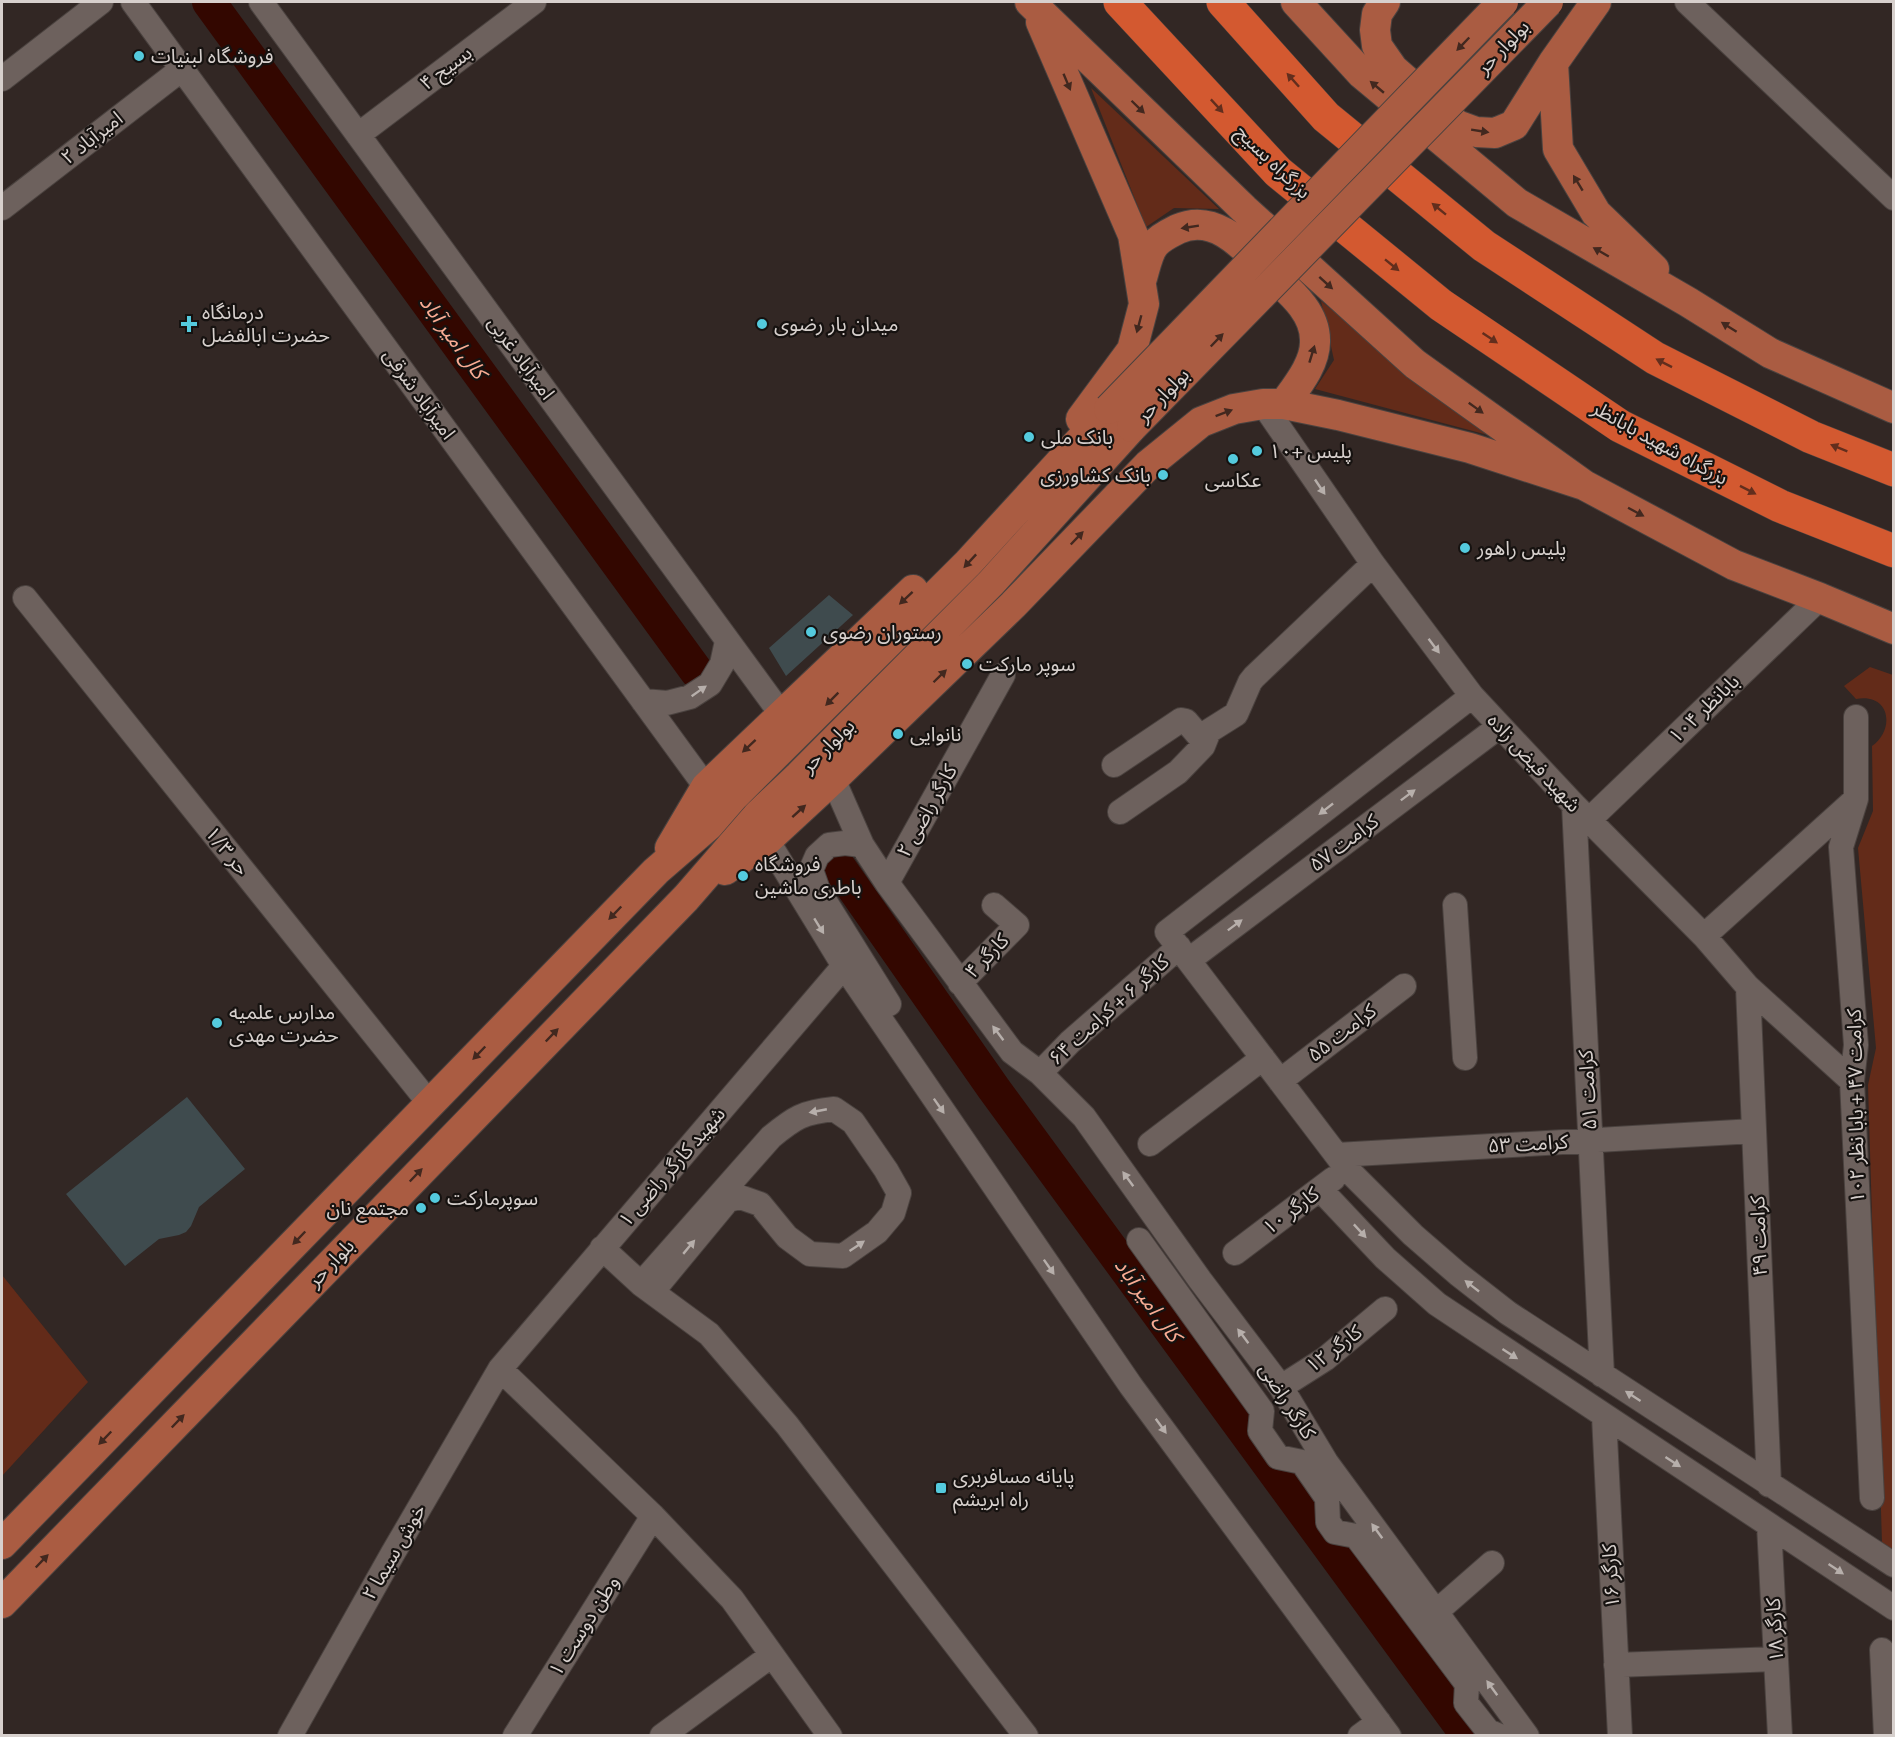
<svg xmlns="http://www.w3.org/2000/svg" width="1895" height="1737" viewBox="0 0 1895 1737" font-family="Karla,'Noto Sans Arabic',sans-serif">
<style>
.green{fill:#632b19}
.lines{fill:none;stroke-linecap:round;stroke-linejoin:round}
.river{stroke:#330700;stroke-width:34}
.building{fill:#3f4b4e}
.minor-casing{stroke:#4a423f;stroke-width:26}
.major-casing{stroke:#4a423f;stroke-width:32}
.highway-casing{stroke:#4a423f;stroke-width:34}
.minor{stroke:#6d615d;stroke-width:24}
.major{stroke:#aa5c42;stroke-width:30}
.highway{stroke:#d35930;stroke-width:33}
.major-bridge-casing{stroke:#4a423f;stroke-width:32;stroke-linecap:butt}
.major-bridge{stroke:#aa5c42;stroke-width:30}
.oneway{fill:#42281f}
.oneway2{fill:#622e1d}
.oneway3{fill:#b7afab}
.poi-dot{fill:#54cadd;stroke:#161210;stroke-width:2}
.labels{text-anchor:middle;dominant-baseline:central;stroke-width:4.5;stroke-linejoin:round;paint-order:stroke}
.street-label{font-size:20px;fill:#d7d0cd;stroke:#161210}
.poi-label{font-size:20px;fill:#d7d0cd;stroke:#161210;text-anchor:start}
.water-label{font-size:21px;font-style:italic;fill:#faac94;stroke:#161210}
</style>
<rect width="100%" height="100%" fill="#322724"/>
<path class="green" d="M1091,88L1219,209L1174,208L1146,227Z
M1321,301L1488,435L1315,389L1334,360Z
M1870,667L1893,675V1551L1882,1543L1868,1085L1876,1048L1858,848L1873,811L1872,746C1895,730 1891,693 1856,699L1844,686Z
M2,1275L88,1382L2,1476Z"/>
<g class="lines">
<path class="river" d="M209,2L697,672
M834,860L994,1089L1468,1736"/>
</g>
<path class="building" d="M829,595L853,615L786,676L769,648Z
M187,1097L245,1169L199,1207L191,1226L186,1232L179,1235L159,1239L125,1266L66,1194Z"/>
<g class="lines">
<g class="minor-casing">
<path id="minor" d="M133,2L706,787
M261,2L782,715
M1687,2L1894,198
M2,79L101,2
M358,135L534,2
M2,208L182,69
M1263,404L1373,564L1472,696L1574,805L1704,936L1748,987L1852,1081
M25,598L430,1104
M1472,696L1167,932L1347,1169L1413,1235L1458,1274L1508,1313L1894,1565
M643,701L667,703L690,697L710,684L722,664L727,641
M1856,717V799L1841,847L1856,1045L1852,1081L1872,1498
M1114,765L1181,720L1186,721L1204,742
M833,779L862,845L887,883L1012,1052L1040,1073L1084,1117L1200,1280L1281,1387L1326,1462L1527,1736
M1574,805L1602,1375
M1120,812L1178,772L1203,746L1209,731L1236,714L1250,682L1254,677L1373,564
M1589,820L1820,598
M767,840L844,966L1131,1386L1389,1736
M862,845L845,843L829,845L817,856L811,870L818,890L889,1004
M887,883L1003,675
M1455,905L1465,1058
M1704,936L1856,799
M1189,960L1500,726
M960,983L1017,925L994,905
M1748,987L1769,1485
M1040,1073L1070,1042L1179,947
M1280,1081L1404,986
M1150,1144L1263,1058
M1337,1155L1754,1131
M1320,1189L1385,1258L1437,1304L1894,1608
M1139,1240L1262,1411L1260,1431L1278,1457L1302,1462L1327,1498L1328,1522L1335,1532L1356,1536L1467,1684L1466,1703L1488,1731L1500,1736
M602,1248L641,1284L709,1334L787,1425L1026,1736
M1235,1253L1333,1179
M641,1284L771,1137C794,1118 803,1112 834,1109L853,1122L886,1170L899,1193L893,1213L877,1232L843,1256L810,1254L787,1237L760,1204L740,1197L728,1200L652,1292
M500,1369L653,1516L732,1599L830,1736
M1281,1387L1325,1359L1385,1309
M1604,1416L1620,1736
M1769,1525L1780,1736
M1436,1612L1492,1563
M1882,1650L1886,1736
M1616,1665L1776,1659
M290,1736L393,1553L500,1369L844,966
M515,1736L653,1516
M662,1736L772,1655
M1360,1736L1379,1722"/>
</g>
<g class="major-casing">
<path id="major" d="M1030,2L1244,209L1415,364L1584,485L1734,565L1820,598L1894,629
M1296,2L1362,74L1517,203L1688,302L1770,353L1894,408
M1385,2L1377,14L1375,30L1377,46L1393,69L1457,125L1476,132L1495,133L1514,125L1553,63
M1596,2L1553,63L1558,149L1596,213L1654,269
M1041,22L1133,235L1144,304L1132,350L1081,419
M1142,278C1145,268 1148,252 1155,244C1161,237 1170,233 1178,229C1216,212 1246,249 1270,273C1289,291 1315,311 1315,340C1316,363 1297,386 1284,404
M670,848L706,787L913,590
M725,870L767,840L833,779L1013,605L1148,465L1201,422L1234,409L1263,404H1284L1338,415L1470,448L1584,485
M2,1544L656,871L708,826L734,796L968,563L1109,409
M2,1603L686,898L758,815L799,776L991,583L1132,427"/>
</g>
<g class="highway-casing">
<path id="highway" d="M1120,2L1278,172L1441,305L1620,426L1780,506L1894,551
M1223,2L1326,117L1484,246L1655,358L1811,437L1894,470"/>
</g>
<use href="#minor" class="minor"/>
<use href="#major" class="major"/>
<use href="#highway" class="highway"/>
<g class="major-bridge-casing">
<path id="major-bridge" d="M1109,409L1503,2
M1132,427L1548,2"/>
</g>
<use href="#major-bridge" class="major-bridge"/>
</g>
<defs><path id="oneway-solid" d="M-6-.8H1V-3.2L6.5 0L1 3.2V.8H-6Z" transform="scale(1.5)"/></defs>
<g class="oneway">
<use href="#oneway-solid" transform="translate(1463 44) rotate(134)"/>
<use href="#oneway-solid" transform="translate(1067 82) rotate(67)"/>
<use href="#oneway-solid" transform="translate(1377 87) rotate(-140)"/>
<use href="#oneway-solid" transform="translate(1138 107) rotate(44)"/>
<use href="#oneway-solid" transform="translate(1480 131) rotate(9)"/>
<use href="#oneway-solid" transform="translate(1578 183) rotate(-121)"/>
<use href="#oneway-solid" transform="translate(1190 227) rotate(171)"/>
<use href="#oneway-solid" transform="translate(1601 252) rotate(-150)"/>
<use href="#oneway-solid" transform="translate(1326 283) rotate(42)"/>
<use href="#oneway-solid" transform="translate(1139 324) rotate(105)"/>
<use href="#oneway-solid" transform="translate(1729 327) rotate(-148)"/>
<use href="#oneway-solid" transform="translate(1217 340) rotate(-46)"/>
<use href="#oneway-solid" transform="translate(1312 354) rotate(-73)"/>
<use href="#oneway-solid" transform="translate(1476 408) rotate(36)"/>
<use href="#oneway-solid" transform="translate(1224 413) rotate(-21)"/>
<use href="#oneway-solid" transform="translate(1636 512) rotate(28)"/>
<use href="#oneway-solid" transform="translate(1077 538) rotate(-46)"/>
<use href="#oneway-solid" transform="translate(970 561) rotate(133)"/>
<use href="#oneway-solid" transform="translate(906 598) rotate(137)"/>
<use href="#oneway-solid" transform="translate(940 676) rotate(-44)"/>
<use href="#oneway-solid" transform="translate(832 699) rotate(135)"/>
<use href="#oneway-solid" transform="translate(749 746) rotate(137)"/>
<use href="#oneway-solid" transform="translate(799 811) rotate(-42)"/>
<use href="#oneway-solid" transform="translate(615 913) rotate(134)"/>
<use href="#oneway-solid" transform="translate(552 1035) rotate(-46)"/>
<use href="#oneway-solid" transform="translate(479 1053) rotate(134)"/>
<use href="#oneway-solid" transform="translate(416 1175) rotate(-46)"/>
<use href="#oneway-solid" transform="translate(299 1238) rotate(134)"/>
<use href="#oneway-solid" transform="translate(178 1421) rotate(-46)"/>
<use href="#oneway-solid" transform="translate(105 1438) rotate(134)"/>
<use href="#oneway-solid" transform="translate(42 1561) rotate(-46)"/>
</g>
<g class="oneway2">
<use href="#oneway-solid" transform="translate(1293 80) rotate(-132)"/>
<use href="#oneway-solid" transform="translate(1217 106) rotate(47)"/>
<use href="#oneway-solid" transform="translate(1439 209) rotate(-141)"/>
<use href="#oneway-solid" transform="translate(1392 265) rotate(39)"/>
<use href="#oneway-solid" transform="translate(1490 338) rotate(34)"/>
<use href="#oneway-solid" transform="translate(1664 363) rotate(-153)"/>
<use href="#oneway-solid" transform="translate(1839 448) rotate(-158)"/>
<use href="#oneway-solid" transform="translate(1748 490) rotate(27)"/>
</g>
<g class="oneway3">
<use href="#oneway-solid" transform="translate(1320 487) rotate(56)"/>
<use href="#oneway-solid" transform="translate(1434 646) rotate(53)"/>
<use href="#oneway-solid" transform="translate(699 691) rotate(-35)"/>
<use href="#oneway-solid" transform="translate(1408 795) rotate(-37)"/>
<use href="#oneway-solid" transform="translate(1326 809) rotate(142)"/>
<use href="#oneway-solid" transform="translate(1235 925) rotate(-37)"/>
<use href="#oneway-solid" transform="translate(819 926) rotate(58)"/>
<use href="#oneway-solid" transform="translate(998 1033) rotate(-127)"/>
<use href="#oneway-solid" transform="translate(939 1106) rotate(55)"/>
<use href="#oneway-solid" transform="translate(818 1111) rotate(169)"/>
<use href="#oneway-solid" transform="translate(1128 1179) rotate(-126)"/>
<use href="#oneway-solid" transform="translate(1360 1231) rotate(47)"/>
<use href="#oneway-solid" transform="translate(857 1246) rotate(-34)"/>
<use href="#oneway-solid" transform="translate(689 1247) rotate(-50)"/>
<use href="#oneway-solid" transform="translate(1049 1267) rotate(55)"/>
<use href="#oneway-solid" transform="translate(1472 1286) rotate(-142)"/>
<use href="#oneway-solid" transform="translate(1243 1336) rotate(-127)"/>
<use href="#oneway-solid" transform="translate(1510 1354) rotate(33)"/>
<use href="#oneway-solid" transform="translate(1633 1396) rotate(-147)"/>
<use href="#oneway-solid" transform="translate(1161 1426) rotate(54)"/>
<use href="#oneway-solid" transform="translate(1673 1462) rotate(33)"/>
<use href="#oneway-solid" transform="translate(1377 1531) rotate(-126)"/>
<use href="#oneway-solid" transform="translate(1836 1569) rotate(34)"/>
<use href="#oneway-solid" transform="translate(1492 1688) rotate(-126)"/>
</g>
<g class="poi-dot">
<circle cx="139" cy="56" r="6"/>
<path d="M186 315h6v6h6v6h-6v6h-6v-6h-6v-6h6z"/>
<circle cx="762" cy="324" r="6"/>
<circle cx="1029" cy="437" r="6"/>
<circle cx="1257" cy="451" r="6"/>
<circle cx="1233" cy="459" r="6"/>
<circle cx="1163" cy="475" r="6"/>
<circle cx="1465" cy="548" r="6"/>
<circle cx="811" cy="632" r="6"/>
<circle cx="967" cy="664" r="6"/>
<circle cx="898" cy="734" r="6"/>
<circle cx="743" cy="876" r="6"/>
<circle cx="217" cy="1023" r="6"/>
<circle cx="435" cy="1198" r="6"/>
<circle cx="421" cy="1208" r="6"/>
<rect x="935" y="1482" width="12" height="12" rx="3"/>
</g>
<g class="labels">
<g class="street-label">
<text transform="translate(1503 47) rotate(-46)">بولوار حر</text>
<text transform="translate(446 68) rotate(-37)">بسیج ۴</text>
<text transform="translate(92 138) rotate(-38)">امیرآباد ۲</text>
<text transform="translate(1273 162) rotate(44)">بزرگراه بسیج</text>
<text transform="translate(521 358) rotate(54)">امیرآباد غربی</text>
<text transform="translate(419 394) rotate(54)">امیرآباد شرقی</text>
<text transform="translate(1163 395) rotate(-46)">بولوار حر</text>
<text transform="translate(1660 443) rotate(29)">بزرگراه شهید بابانظر</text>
<text transform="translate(1704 709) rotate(-44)">بابانظر ۱۰۴</text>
<text transform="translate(828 746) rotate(-45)">بولوار حر</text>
<text transform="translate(1534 763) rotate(47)">شهید فیض زاده</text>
<text transform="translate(927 811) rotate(-61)">کارگر راضی ۲</text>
<text transform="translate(1344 843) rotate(-37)">کرامت ۵۷</text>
<text transform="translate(227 851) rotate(51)">حر ۱/۳</text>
<text transform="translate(987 956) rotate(-46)">کارگر ۴</text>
<text transform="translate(1109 1010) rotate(-42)">کارگر ۶ + کرامت ۶۴</text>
<text transform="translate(1342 1033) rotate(-38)">کرامت ۵۵</text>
<text transform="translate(1588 1090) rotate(-93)">کرامت ۵۱</text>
<text transform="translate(1856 1106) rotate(-91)">کرامت ۴۷ + بابا نظر ۱۰۲</text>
<text transform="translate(1528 1144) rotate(-3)">کرامت ۵۳</text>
<text transform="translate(672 1167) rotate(-49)">شهید کارگر راضی ۱</text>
<text transform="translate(1291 1211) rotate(-37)">کارگر ۱۰</text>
<text transform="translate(1759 1236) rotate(-92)">کرامت ۴۹</text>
<text transform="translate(331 1263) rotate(-46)">بلوار حر</text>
<text transform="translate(1334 1349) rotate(-37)">کارگر ۱۲</text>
<text transform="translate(1287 1401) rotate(57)">کارگر راضی</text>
<text transform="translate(394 1552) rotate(-60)">خوش سیما ۲</text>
<text transform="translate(1611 1576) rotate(-93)">کارگر ۱۶</text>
<text transform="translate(584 1626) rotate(-58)">وطن دوست ۱</text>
<text transform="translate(1775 1630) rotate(-93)">کارگر ۱۸</text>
</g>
<g class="poi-label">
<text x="151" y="56">فروشگاه لبنیات</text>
<text x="202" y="312">درمانگاه<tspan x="202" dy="23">حضرت ابالفضل</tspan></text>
<text x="774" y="324">میدان بار رضوی</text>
<text x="1041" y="437">بانک ملی</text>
<text x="1269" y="451">پلیس +۱۰</text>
<text x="1151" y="475" text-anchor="end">بانک کشاورزی</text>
<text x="1233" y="480" text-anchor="middle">عکاسی</text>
<text x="1477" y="548">پلیس راهور</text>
<text x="823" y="632">رستوران رضوی</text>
<text x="979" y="664">سوپر مارکت</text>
<text x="910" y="734">نانوایی</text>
<text x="755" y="864">فروشگاه<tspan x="755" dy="23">باطری ماشین</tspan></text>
<text x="229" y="1012">مدارس علمیه<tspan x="229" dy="23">حضرت مهدی</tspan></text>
<text x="447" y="1198">سوپرمارکت</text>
<text x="409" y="1208" text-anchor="end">مجتمع نان</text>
<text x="953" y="1476">پایانه مسافربری<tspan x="953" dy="23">راه ابریشم</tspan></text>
</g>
<g class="water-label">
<text transform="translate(453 337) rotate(54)">کال امیر آباد</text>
<text transform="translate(1148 1300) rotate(54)">کال امیر آباد</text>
</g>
</g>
<rect width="1895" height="1737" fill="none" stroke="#d7d0cd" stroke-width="6"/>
</svg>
